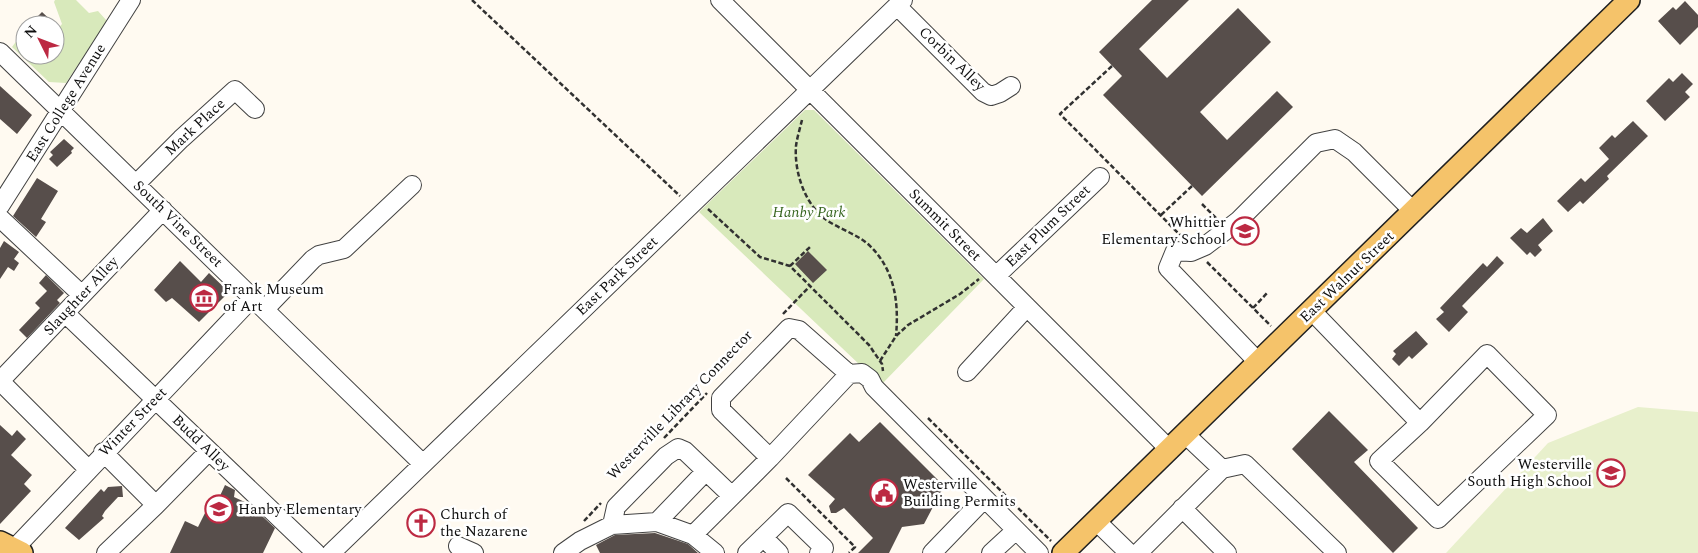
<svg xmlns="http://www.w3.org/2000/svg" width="1698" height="553" viewBox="0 0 1698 553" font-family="Spectral,serif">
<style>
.green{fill:#d8e9bb}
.pitch{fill:#e8f0cc}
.building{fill:#574e4b}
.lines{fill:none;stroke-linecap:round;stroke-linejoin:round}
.minor-casing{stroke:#424242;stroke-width:20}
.major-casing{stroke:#202020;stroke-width:24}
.path{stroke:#313131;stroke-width:2.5;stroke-dasharray:5 2.5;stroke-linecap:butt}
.minor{stroke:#fff;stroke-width:18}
.major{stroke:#f5c36a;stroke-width:21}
.labels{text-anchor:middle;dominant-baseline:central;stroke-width:5;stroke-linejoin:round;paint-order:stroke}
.street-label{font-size:15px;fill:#0f0f0f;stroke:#fff}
.park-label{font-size:15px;font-style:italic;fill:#376620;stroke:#fff}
.poi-label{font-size:15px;fill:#0f0f0f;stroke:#fff;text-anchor:start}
</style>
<rect width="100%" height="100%" fill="#fffaf1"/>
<path class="green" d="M55,0H76L89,13L98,11L107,21L66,83L49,82L12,47L18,39L25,42V55H55V32L62,24L54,2Z
M805,110H814L984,279L881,385L699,212Z"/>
<path class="pitch" d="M1638,407L1698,412V553H1446L1548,443Z"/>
<path class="building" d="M1152,0H1189L1139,49L1167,78L1238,8L1271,42L1200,112L1227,140L1277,91L1293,107L1202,196L1103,95L1122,76L1099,52Z
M1685,1L1698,15V27L1680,45L1658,21L1673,7L1676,10Z
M42,12L56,25H29Z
M1682,73L1693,84L1685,92L1690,97L1665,121L1646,101L1669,78L1673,82Z
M0,86L32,115L17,134L0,119Z
M1633,121L1648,136L1607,176L1609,179L1583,204L1580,201L1568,212L1557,201L1581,178L1585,182L1609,159L1599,148L1612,135L1615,138Z
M64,139L74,148L71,151L72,153L57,167L49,159L53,155L50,152Z
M37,178L58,191L41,219L46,222L36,237L13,216Z
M1543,218L1553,231L1538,245L1542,250L1535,257L1530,252L1527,255L1510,238L1521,228L1527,233Z
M4,241L19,252L14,259L19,263L14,271L8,267L0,279V248Z
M808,251L827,270L813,283L795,264Z
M1497,256L1504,263L1462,306L1468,312L1449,332L1436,319L1444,312L1440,308L1483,263L1487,267Z
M180,261L201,282L209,273L229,292L199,322L172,298L166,302L154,290Z
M46,275L64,293L57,300L60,303L27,338L19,330L40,308L35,303L47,291L39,283Z
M1416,331L1428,344L1412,359L1409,356L1399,366L1392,359L1396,354L1393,351Z
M1329,411L1368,450L1354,462L1418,528L1393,553L1292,449Z
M880,422L944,486L924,524L902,527L889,553H858L873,538L844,508L836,513H831L829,506L835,499L808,475L850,433L859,442Z
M0,425L12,436L17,430L26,439L11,455L32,475L24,484L31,491L0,524Z
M225,485L235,490L234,497L249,504L275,528L263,553H170L185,521L198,527L207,509L213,511Z
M122,486L123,497H118L105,511L102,516L104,518L79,540L65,528L101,489L104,492L108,487Z
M655,533L688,544L698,553H600L596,545L615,535Z"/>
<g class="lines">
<g class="minor-casing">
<path id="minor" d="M720,0L1170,450
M897,6L983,92L991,96L1000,93L1011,86
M0,52L423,464
M136,184L181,139L235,90L255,109
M0,206L131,0
M0,218L82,295
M996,276L1100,177
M265,309L313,259L319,255L344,249L412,185
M1312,311L1420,423L1379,461L1438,519L1547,415L1487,354L1420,423
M65,313L316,553
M1259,363L1168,268L1175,251L1191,252L1205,246L1238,221L1316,143L1335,139L1354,152L1414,212
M967,372L1027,307
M1186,435L1222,469
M103,452L156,505L209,451
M770,458L721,410V398L789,328L799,330L849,374
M88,469L0,381L163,210
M1182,508L1227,553
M1096,521L1129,553
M657,522L706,471
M612,525L616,507L666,456L678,448L685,451L731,495
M693,535L770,458L849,374L862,373L870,379L874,387L1039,553
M763,537L779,553
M458,546L474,553
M14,549L253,297
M106,553L156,505
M331,553L903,0
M563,553L580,541L612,525L657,522L693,535L715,553
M747,553L788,513L824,548L819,553
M932,553L984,499
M991,553L1016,530
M1138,553L1222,469L1245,464L1337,553"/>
</g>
<g class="major-casing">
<path id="major" d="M0,542L22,553
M1063,553L1629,0"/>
</g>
<path class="path" d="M472,0L680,196
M1112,66L1060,114L1181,236
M802,120C800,128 797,138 796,146C794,172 805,206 828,221C840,229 856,234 868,244C895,269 899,302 896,336
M1202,204L1217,219
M708,209L760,257L790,266L869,345L882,364L883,371
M1161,215L1192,186
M1207,262L1271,326
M790,266L811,246
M1253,308L1268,292
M783,314L810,286
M880,361L896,336L908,325L960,294L979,279
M928,418L1051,541
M664,438L707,393
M786,478L855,547L849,553
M584,521L601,503"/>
<use href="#minor" class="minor"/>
<use href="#major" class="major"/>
</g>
<defs>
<g id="school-ring" transform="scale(1.4375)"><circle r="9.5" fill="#fff" stroke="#bc2942" stroke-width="1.5"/><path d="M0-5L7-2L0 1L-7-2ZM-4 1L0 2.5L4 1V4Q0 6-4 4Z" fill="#bc2942"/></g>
<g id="museum-ring" transform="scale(1.4375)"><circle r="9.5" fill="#fff" stroke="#bc2942" stroke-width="1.5"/><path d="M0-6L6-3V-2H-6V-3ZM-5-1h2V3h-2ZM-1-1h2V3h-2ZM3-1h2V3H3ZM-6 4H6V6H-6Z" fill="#bc2942"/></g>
<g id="civic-ring" transform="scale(1.4375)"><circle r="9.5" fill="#fff" stroke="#bc2942" stroke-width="1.5"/><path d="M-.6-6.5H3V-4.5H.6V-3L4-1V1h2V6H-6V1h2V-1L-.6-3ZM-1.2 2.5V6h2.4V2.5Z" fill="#bc2942"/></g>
<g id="church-ring" transform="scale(1.4375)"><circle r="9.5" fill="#fff" stroke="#bc2942" stroke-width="1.5"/><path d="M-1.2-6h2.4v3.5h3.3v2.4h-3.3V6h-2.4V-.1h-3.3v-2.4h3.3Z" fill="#bc2942"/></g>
</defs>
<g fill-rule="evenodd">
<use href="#school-ring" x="1245" y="231"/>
<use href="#museum-ring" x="204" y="298"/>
<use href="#school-ring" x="1611" y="473"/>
<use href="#civic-ring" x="884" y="493"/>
<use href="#school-ring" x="219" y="509"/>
<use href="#church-ring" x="421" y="523"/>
</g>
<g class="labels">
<g class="street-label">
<text transform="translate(952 59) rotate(44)">Corbin Alley</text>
<text transform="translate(66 103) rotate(-58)">East College Avenue</text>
<text transform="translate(195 127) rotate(-43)">Mark Place</text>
<text transform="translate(178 224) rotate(44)">South Vine Street</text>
<text transform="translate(945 225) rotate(45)">Summit Street</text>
<text transform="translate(1048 226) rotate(-44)">East Plum Street</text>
<text transform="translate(617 276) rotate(-44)">East Park Street</text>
<text transform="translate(1347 277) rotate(-44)">East Walnut Street</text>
<text transform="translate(81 296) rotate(-47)">Slaughter Alley</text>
<text transform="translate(680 405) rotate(-46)">Westerville Library Connector</text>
<text transform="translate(133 422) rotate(-46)">Winter Street</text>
<text transform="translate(201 443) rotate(44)">Budd Alley</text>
</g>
<g class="park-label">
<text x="809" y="212">Hanby Park</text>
</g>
<g class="poi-label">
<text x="1226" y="222" text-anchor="end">Whittier<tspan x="1226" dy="17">Elementary School</tspan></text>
<text x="223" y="289">Frank Museum<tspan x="223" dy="17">of Art</tspan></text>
<text x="1592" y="464" text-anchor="end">Westerville<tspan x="1592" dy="17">South High School</tspan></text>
<text x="903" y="484">Westerville<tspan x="903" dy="17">Building Permits</tspan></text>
<text x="238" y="509">Hanby Elementary</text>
<text x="440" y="514">Church of<tspan x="440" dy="17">the Nazarene</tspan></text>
</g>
</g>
<g transform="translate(40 40) rotate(312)"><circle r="24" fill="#ffffff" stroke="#9f9f9f"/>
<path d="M0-4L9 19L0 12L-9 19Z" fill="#bc2942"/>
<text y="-8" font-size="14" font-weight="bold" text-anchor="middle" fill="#0f0f0f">N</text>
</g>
</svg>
